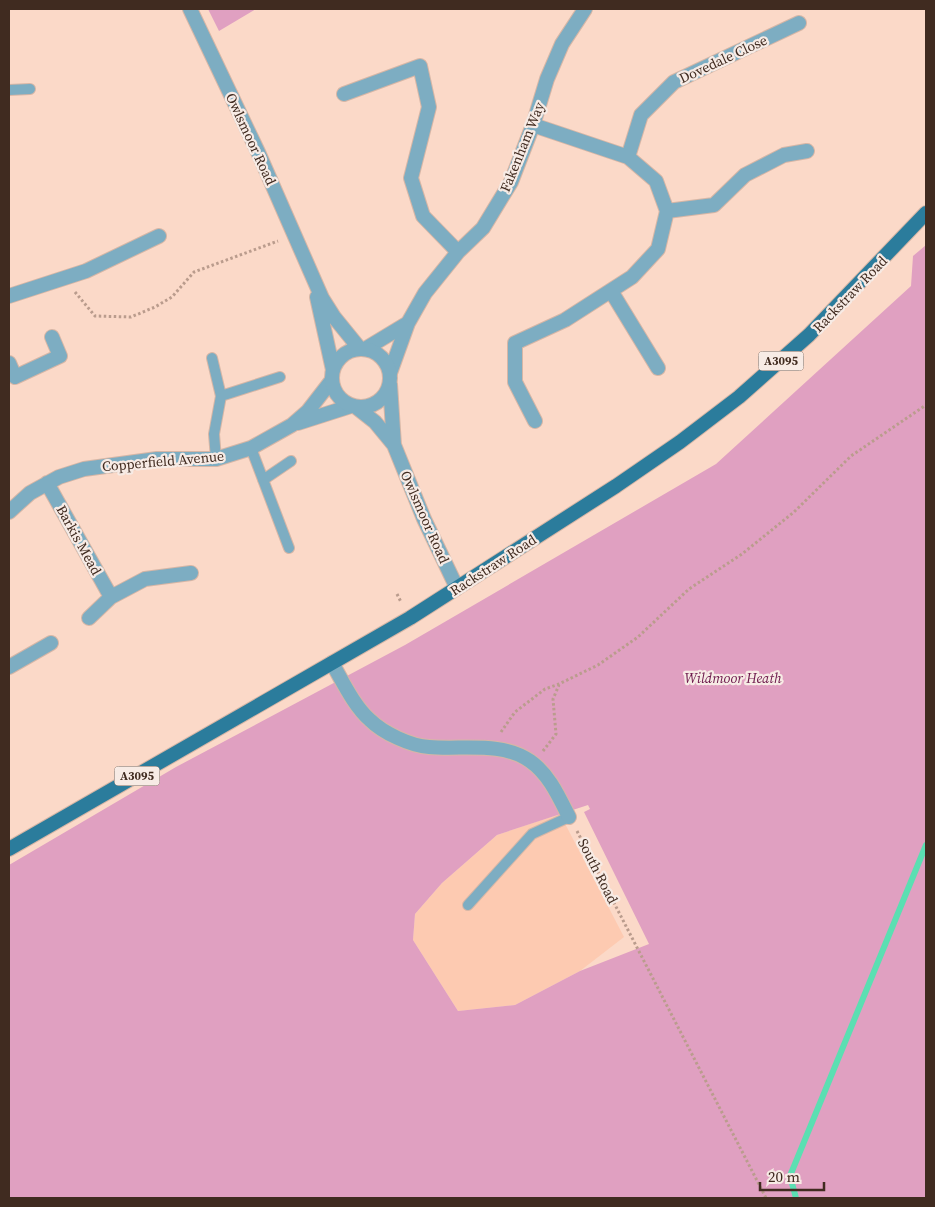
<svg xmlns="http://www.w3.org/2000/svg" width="935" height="1207" viewBox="0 0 935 1207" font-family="'Source Serif 4',serif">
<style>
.built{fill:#fdcab1}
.green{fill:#e0a0c1;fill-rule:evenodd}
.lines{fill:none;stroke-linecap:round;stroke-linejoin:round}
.stream{stroke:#5bdfb2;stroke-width:6}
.service-casing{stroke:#d6b6a6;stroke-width:12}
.minor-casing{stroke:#d6b6a6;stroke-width:16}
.tertiary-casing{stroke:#d6b6a6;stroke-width:16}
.primary-casing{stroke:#d6b6a6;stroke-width:16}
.path{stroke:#ba9c8d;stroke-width:3;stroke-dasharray:2.5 2.5;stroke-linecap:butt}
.service{stroke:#7dadc2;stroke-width:10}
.minor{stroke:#7dadc2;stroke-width:14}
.tertiary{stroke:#7dadc2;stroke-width:14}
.primary{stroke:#2b7c9c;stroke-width:14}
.labels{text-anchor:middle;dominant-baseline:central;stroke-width:4.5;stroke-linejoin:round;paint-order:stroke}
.shield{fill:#f7ebe5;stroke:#77655b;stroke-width:1}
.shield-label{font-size:12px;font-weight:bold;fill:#402b20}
.street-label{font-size:14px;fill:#402b20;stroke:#f7ebe5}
.park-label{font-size:14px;font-style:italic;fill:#6b164a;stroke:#f7ebe5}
</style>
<rect width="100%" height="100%" fill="#fbd9c8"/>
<path class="built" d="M560,814L624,937L580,971L515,1005L458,1011L413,940L415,914L442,883L497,835Z"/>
<path class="green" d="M208,9H256L219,31Z
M926,245V1198H9V865L176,767L405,645L716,464L911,286L913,256ZM588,805L590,809L584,812L649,944L580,971L515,1005L458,1011L413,940L415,914L442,883L497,835Z"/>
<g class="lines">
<path class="stream" d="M796,1198L790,1176L926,845"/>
<g class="service-casing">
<path id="service" d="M9,90L30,89
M212,358L221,396L214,434L216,459
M221,396L280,377
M251,448L289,548
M263,480L291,461
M468,905L532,834L569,817"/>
</g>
<g class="minor-casing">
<path id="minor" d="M344,94L420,66L429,107L411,178L423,216L458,252
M533,125L628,157
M667,211L714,205L745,175L784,155L807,151
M611,291L658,368
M9,296L86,271L159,236
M365,349L408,323
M9,363L15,377L60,356L52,337
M390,373L408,323L425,293L458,252L483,228L511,182L533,125L547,79L562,44L585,9
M535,421L515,382V343L565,320L632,277L658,249L667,211L656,181L628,157L641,115L674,82L799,23
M298,423L351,406
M47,483L111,597
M9,512L30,493L59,477L84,469L157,459H216L251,448L292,425L308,411L332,380
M89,618L111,597L145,579L191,573
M332,663C343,682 354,706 370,720C383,733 411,746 429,747C461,750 502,741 530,761C549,774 559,797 569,817
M9,667L51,643"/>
</g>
<g class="tertiary-casing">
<path id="tertiary" d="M190,9L258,152L322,298L334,317L360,349
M317,297L333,370
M332 378a29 29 0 1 1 58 0a29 29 0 1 1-58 0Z
M390,384L394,445
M356,407L375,422L394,445L424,519L457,588"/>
</g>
<g class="primary-casing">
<path id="primary" d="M9,849L410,618L616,486L680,442L739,397L809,335L926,213"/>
</g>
<path class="path" d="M75,292L95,316L131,317L155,307L172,297L194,272L278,241
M397,594L401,602
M501,732L515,712L545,689L559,684L598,665L638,637L689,589L742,554L794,512L851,456L926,405
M543,751L556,734L553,699L559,685
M577,831L766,1198"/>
<use href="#service" class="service"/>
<use href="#minor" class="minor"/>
<use href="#tertiary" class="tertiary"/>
<use href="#primary" class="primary"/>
</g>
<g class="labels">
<g class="shield">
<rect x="758.5" y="351.5" width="45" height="19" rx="4"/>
<rect x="114.5" y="766.5" width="45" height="19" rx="4"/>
</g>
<g class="shield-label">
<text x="781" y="361">A3095</text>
<text x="137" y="776">A3095</text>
</g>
<g class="street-label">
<text transform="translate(723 59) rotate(-25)">Dovedale Close</text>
<text transform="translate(251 139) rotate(65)">Owlsmoor Road</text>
<text transform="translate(522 147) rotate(-68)">Fakenham Way</text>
<text transform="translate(850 294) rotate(-46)">Rackstraw Road</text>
<text transform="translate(163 461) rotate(-5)">Copperfield Avenue</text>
<text transform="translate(425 517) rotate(66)">Owlsmoor Road</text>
<text transform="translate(79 540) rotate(61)">Barkis Mead</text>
<text transform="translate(493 565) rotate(-33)">Rackstraw Road</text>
<text transform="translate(598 871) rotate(63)">South Road</text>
</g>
<g class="park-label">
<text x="733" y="678">Wildmoor Heath</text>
</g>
</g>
<rect width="935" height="1207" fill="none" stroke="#402b20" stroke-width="20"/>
<path d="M760 1182v8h64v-8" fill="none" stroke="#402b20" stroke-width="2.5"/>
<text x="768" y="1182" font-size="15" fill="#402b20" stroke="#f7ebe5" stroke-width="4" paint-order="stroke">20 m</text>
</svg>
